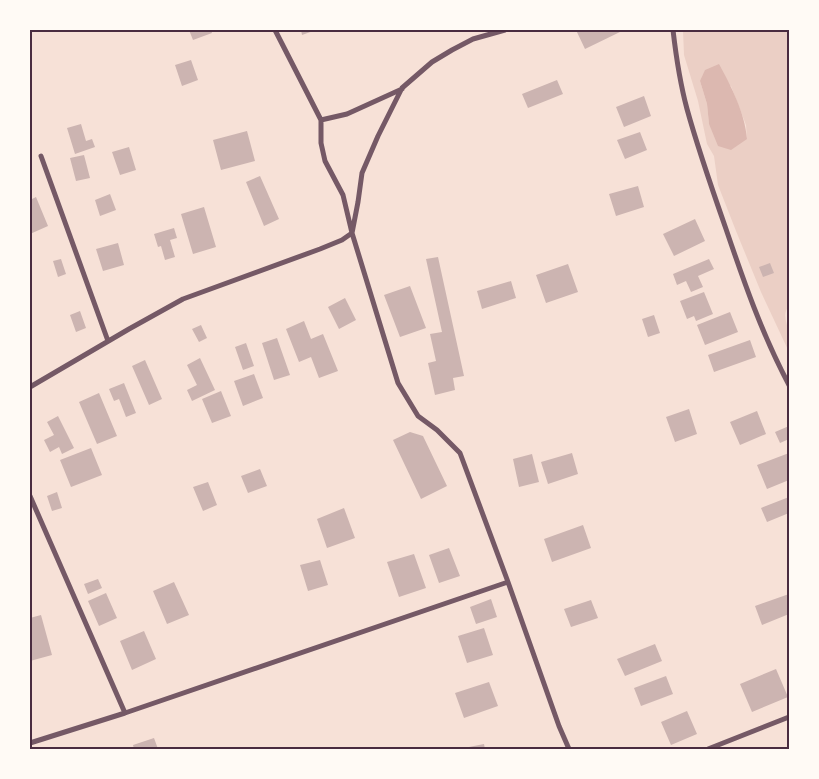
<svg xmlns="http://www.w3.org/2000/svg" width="819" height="779" viewBox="0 0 819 779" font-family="Raleway,sans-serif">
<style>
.green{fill:#ebcfc5;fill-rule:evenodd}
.water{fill:#dcb8b0}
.building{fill:#ccb4b1}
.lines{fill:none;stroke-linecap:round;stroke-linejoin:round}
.minor{stroke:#755966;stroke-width:5}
.neatline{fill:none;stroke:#4a2c40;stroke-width:2}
</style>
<rect width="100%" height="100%" fill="#f7e1d7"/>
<path class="green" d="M683,30H789V306C781,315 788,324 789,334C790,340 789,346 789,352L761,292L736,231L718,185L714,156L707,144L698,101L684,55ZM700,81L731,86L746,125L747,139L709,124L707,104Z"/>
<path class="water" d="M719,64C731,86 745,113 747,139L731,150L718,146L709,124L707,104L700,81L705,70Z"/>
<path class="building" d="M189,30H211L212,33L193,40Z
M301,30H316L302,35Z
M576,30H619L620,32L585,49Z
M191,60L198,80L182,86L175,65Z
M557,80L563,94L528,108L522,94Z
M644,96L651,116L624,127L616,107Z
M81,124L86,141L92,139L95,147L75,154L67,128Z
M247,131L255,161L221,170L213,140Z
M640,132L647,150L625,159L617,140Z
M129,147L136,170L120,175L112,152Z
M84,155L90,178L76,181L70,158Z
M260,176L279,219L264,226L246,182Z
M638,186L644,207L616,216L609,194Z
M110,194L116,210L100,216L95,200Z
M36,197L48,226L30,234V200Z
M204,207L216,247L193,254L181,214Z
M695,219L705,241L674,256L663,234Z
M174,228L177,238L170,240L175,257L165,260L161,246L158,247L154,234Z
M118,243L124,265L103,271L96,249Z
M438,257L464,376L453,378L455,390L435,395L428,363L436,361L430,334L442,332L426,259Z
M61,259L66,274L58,277L53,261Z
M709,259L714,269L698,276L703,287L691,292L686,281L677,285L673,274Z
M770,263L774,273L763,277L759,267Z
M568,264L578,292L546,303L536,275Z
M511,281L516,298L482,309L477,291Z
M410,286L426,328L400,337L384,295Z
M704,292L713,314L696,321L694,316L687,319L680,301Z
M345,298L356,320L339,329L328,307Z
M80,311L86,328L76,332L70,315Z
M730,312L738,332L705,345L697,325Z
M654,315L660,333L648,337L642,319Z
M304,321L311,339L323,334L338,371L319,378L311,357L299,362L286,329Z
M201,325L207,338L199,342L192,329Z
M277,338L290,375L274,380L262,343Z
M750,340L756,357L714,372L708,355Z
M246,343L254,366L243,370L235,347Z
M200,358L215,390L192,401L187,390L197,385L187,365Z
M145,360L162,399L149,405L132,366Z
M254,374L263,398L243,406L234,381Z
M124,383L136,413L126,417L119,399L114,401L109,389Z
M221,391L231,416L212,423L202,399Z
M99,393L117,436L97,444L79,402Z
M689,409L697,434L675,442L666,417Z
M757,411L766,434L740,445L730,422Z
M58,416L74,448L62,454L59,447L50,452L44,440L54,435L47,422Z
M789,426V439L780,443L775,432Z
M410,432L423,436L447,486L421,499L393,440Z
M91,448L102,475L71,487L60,460Z
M572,453L578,474L548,484L541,462Z
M789,453V480L767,489L757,465Z
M532,454L539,482L519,487L513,459Z
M260,469L267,486L248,493L241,476Z
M208,482L217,505L203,511L193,487Z
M57,492L62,508L52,511L47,496Z
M789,497V513L767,522L761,508Z
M344,508L355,538L327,548L317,519Z
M583,525L591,548L552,562L544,539Z
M449,548L460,576L439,583L429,555Z
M414,554L426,588L399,597L387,562Z
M320,560L328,585L308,591L300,565Z
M98,579L102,588L88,594L84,584Z
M174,582L189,615L167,624L153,591Z
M106,593L117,618L99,626L88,601Z
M789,594V614L762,625L755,606Z
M491,599L497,617L476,624L470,607Z
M591,600L598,618L571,627L564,609Z
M41,615L52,655L30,661V618Z
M484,628L493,655L467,663L458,636Z
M144,631L156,659L132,670L120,641Z
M655,644L662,661L625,676L617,659Z
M776,669L788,697L752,712L740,684Z
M666,676L673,694L641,706L634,688Z
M489,682L498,706L464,718L455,693Z
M687,711L697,734L671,745L661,722Z
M154,738L158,749H134L133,745Z
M484,744L485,749H464V748Z"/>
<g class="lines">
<path class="minor" d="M275,30L321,120V143L325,161L343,195L352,233L398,383L418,416L437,430L460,453L508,582L559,726L569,749
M673,30C676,56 680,83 687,109C698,149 712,189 726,229C744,282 762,334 789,385
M321,120L347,114L402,89
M41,156L108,341
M30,387L129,329L183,299L320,249L342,240L352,233L358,202L362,173L378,136L402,88L432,62L452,50L473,39L505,30
M30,496L125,713
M30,743L125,713L508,582
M708,749L789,717"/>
</g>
<rect width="819" height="779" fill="none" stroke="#fffaf5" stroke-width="62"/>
<rect x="31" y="31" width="757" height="717" class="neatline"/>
</svg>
